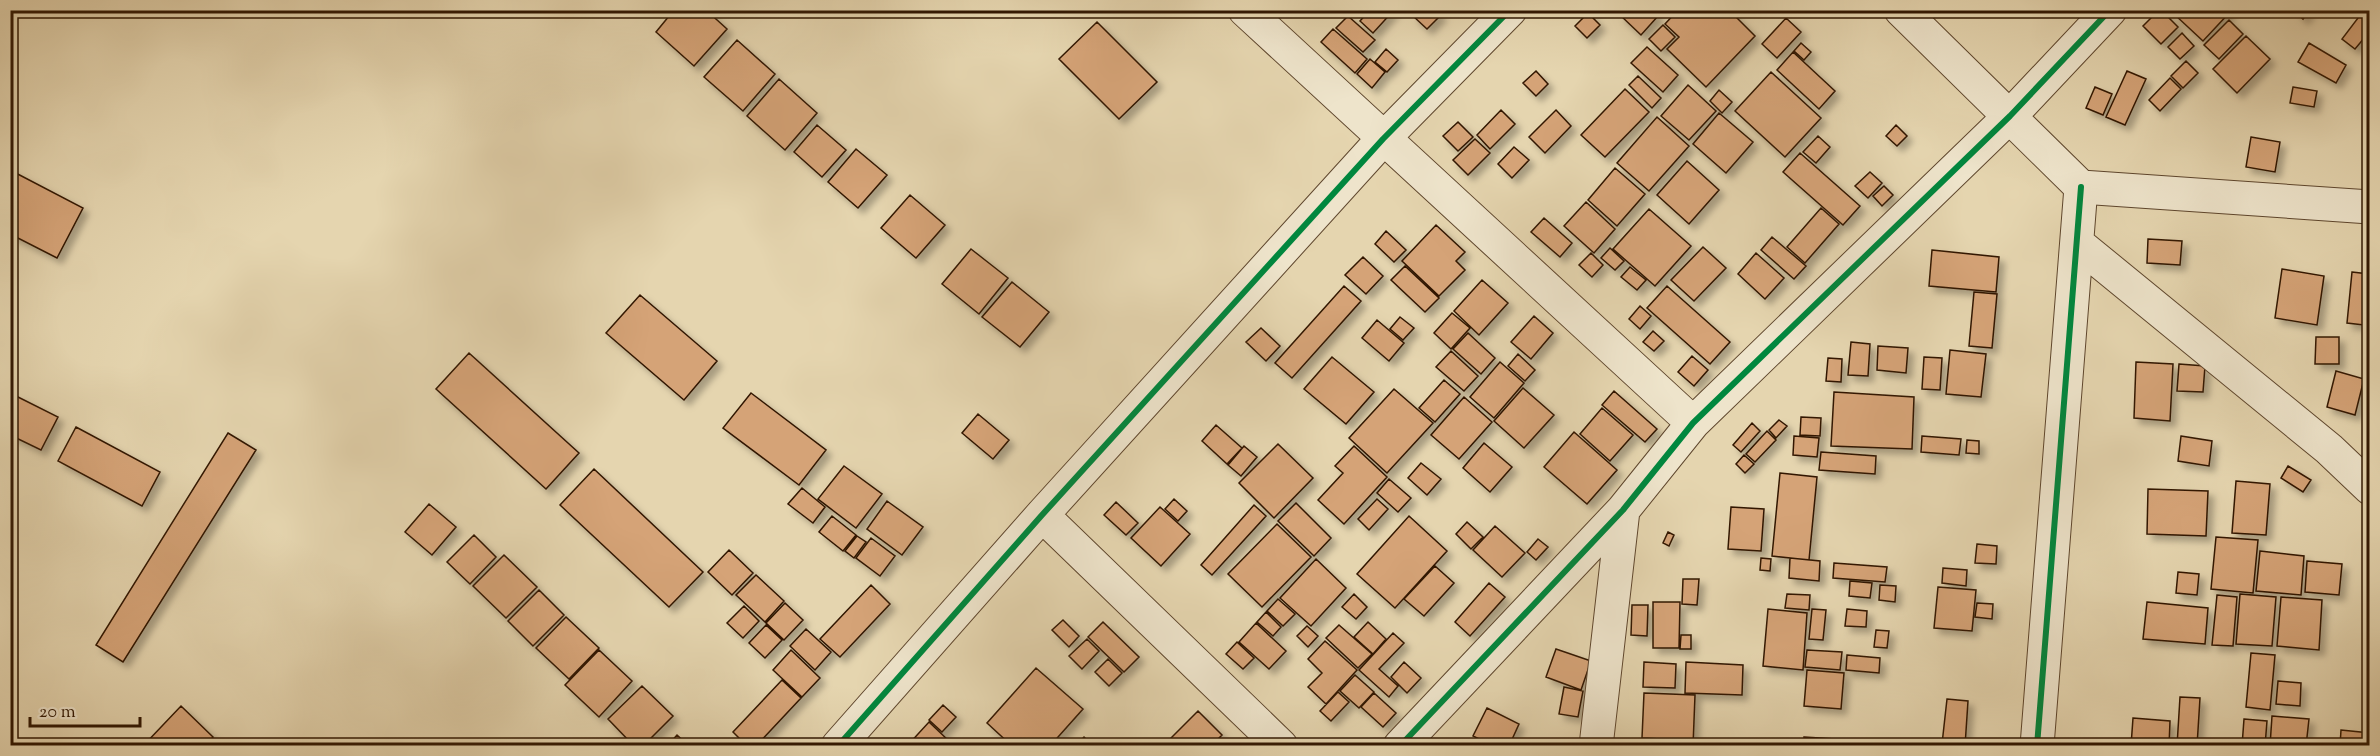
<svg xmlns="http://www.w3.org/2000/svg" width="2380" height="756" viewBox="0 0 2380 756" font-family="'Sorts Mill Goudy',serif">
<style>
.building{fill:#d5a377;stroke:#311702;stroke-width:1.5;filter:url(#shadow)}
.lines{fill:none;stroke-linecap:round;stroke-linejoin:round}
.minor-casing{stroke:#5e462d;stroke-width:35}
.tertiary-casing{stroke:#5e462d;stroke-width:35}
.minor{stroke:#eee4cb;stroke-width:33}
.tertiary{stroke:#eee4cb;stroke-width:33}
.cycleway-casing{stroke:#eee4cb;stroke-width:10}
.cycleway{stroke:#00873e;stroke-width:6}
</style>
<defs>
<filter id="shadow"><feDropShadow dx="5.5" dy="5.5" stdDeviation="3" flood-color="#0004"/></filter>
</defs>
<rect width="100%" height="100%" fill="#e5d5af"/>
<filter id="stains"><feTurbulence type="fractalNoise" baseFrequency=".00333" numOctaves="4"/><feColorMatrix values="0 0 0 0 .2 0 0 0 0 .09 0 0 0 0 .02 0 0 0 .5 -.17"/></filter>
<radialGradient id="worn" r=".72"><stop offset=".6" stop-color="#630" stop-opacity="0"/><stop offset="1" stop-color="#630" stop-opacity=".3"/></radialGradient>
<path class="building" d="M674,10H706L727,29L694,66L656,32Z
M1370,10H1394L1373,33L1360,21Z
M1418,10H1436L1441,15L1427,29L1413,16Z
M1624,10H1632L1636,15L1641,10H1652L1658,16L1641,35L1620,15Z
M1678,10H1729L1755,36L1706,87L1667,49L1679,37L1665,24Z
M2159,10H2161L2178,27L2161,44L2143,26Z
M2177,10H2229L2230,12L2203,41L2174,14Z
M2294,10H2310L2303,19Z
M1588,13L1600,25L1587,38L1575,26Z
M2361,14L2370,21V31L2355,49L2342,39Z
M1348,16L1375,40L1363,52L1336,28Z
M1786,18L1801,32L1777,58L1762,44Z
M2229,20L2243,34L2219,59L2204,45Z
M1097,22L1157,82L1119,119L1059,59Z
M1663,25L1675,37L1661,51L1649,39Z
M1333,29L1367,59L1355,73L1321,42Z
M2182,33L2194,46L2180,59L2168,47Z
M2246,36L2270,59L2237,93L2213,69Z
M737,40L775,74L743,111L704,77Z
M1801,43L1811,52L1804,60L1794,51Z
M2309,43L2346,65L2336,83L2298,62Z
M1647,47L1678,75L1663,92L1631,63Z
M1386,49L1398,60L1387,72L1375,62Z
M1793,52L1835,91L1819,109L1777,70Z
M1370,59L1385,72L1372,88L1357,74Z
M2186,61L2198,73L2183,88L2171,76Z
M1536,71L1548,84L1536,96L1523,83Z
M2127,71L2146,79L2125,125L2106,117Z
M1771,72L1821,118L1785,157L1735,111Z
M1638,76L1661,98L1652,108L1629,85Z
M2170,78L2181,89L2160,111L2149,100Z
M779,79L817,113L785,150L747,116Z
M1688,85L1716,111L1689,140L1661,116Z
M2095,87L2112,94L2103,115L2086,108Z
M2293,87L2317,91L2314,107L2290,103Z
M1625,89L1649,112L1605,157L1581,135Z
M1719,90L1732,102L1722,113L1710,101Z
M1501,110L1515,124L1490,149L1477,135Z
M1556,110L1571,126L1545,153L1529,137Z
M1719,113L1753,142L1726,173L1693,144Z
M1657,117L1689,146L1649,191L1617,163Z
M1458,122L1473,137L1458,151L1443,136Z
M817,125L846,150L822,177L794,152Z
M1896,125L1907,136L1897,146L1886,136Z
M1818,136L1830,147L1816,163L1803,152Z
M2251,137L2280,142L2275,172L2246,167Z
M1475,139L1490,153L1468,175L1453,160Z
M1514,147L1529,160L1512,178L1498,164Z
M856,149L887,175L858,208L828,182Z
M1800,153L1860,206L1843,225L1783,172Z
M1687,161L1719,190L1689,224L1657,195Z
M1615,168L1645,194L1617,226L1588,200Z
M10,170L83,208L57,258L10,234Z
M1870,172L1882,183L1868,198L1855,186Z
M1884,186L1893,195L1882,206L1873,196Z
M910,195L945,225L916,258L881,228Z
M1586,202L1615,229L1594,253L1564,226Z
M1821,208L1839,224L1805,263L1787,247Z
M1649,209L1691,246L1655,286L1613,249Z
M1544,218L1572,243L1560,257L1531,232Z
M1436,225L1465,252L1456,261L1465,270L1439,296L1402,261Z
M1386,231L1406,250L1394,262L1375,244Z
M1772,237L1806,266L1794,279L1761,250Z
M2148,239L2182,241L2180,265L2147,263Z
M1703,247L1726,268L1694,301L1671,280Z
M1610,248L1624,261L1615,270L1601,258Z
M971,249L1008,278L979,314L942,284Z
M1932,250L1999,257L1996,292L1929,286Z
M1591,253L1603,265L1592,277L1579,265Z
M1756,253L1784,278L1765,299L1738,274Z
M1363,257L1383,276L1366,294L1345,275Z
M1405,266L1439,298L1425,312L1391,280Z
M1630,267L1646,280L1637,290L1621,277Z
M2282,269L2324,276L2317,325L2275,318Z
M2352,272L2369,274L2364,325L2347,323Z
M1482,280L1508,303L1479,335L1454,311Z
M1012,282L1049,312L1020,347L982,317Z
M1344,286L1361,301L1292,378L1275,363Z
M1667,286L1730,342L1710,364L1647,308Z
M1974,292L1997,294L1992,348L1969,346Z
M640,295L717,361L684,400L606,333Z
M1640,306L1651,316L1640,329L1629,319Z
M1452,313L1470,328L1451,349L1434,333Z
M1534,316L1553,333L1531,359L1511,342Z
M1400,317L1414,328L1403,340L1390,329Z
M1377,320L1404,343L1389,361L1362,338Z
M1261,328L1280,346L1266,361L1246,342Z
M1653,331L1664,341L1654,351L1643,342Z
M1468,333L1495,358L1481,374L1453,349Z
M2316,337H2339V364H2315Z
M1851,342L1870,344L1868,376L1848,375Z
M1878,346L1908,348L1906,373L1877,370Z
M1950,350L1986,354L1981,397L1946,394Z
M1451,351L1478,376L1464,391L1436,367Z
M469,353L579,453L546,489L436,389Z
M1518,354L1535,370L1525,381L1508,366Z
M1692,356L1708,370L1694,386L1678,372Z
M1332,357L1374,392L1346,424L1304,389Z
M1924,357L1942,358L1940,390L1922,389Z
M1828,358L1842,359L1841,382L1826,381Z
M1500,362L1524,383L1494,418L1470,397Z
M2136,362L2173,364L2170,421L2134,418Z
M2179,364L2205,366L2203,392L2177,391Z
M2336,371L2364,379L2355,415L2327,407Z
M1444,380L1460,394L1435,422L1419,408Z
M1523,388L1554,415L1524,448L1494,421Z
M1394,389L1433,423L1387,473L1349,438Z
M1614,391L1657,429L1645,442L1602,405Z
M1834,392L1914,397L1912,449L1831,446Z
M751,393L826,450L799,485L723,428Z
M16,396L58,417L41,450L10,435V406Z
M1464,397L1492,422L1459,459L1431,435Z
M1602,408L1633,435L1610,461L1580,434Z
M978,414L1009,440L993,459L962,433Z
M1801,417L1821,418L1820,436L1800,435Z
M1779,420L1787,426L1776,438L1769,430Z
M1752,423L1760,431L1741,452L1733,445Z
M2370,423V450L2364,449Z
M1216,425L1242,448L1227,464L1202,441Z
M76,427L160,472L142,506L58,461Z
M1767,431L1776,440L1755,462L1746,454Z
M1574,432L1617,470L1587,504L1544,467Z
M228,433L256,450L123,662L96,645Z
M1794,436L1819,438L1817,457L1793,455Z
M1922,436L1961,439L1959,455L1921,452Z
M2181,436L2212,441L2209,466L2178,461Z
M1967,440L1979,441V454L1966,453Z
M1484,443L1512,467L1490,492L1463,468Z
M1278,444L1313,478L1274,518L1239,483Z
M1244,446L1257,457L1241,476L1228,465Z
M1354,446L1387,477L1344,524L1318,500L1343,473L1335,466Z
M1821,452L1876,456L1875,474L1819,470Z
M1744,455L1754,464L1745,473L1736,464Z
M1421,463L1441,479L1427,495L1408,478Z
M844,466L882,494L856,528L818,499Z
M2288,466L2311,480L2303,492L2281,478Z
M594,469L703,572L669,607L560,505Z
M1780,473L1817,477L1809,560L1772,556Z
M1389,479L1411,498L1398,512L1377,493Z
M2236,481L2270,484L2266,535L2232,533Z
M802,488L825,507L813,523L788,504Z
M2148,489L2208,491L2206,536L2147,534Z
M1174,499L1187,511L1178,521L1165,509Z
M1377,499L1388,509L1369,530L1358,519Z
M887,501L923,527L902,555L867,529Z
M1116,502L1138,523L1126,535L1104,515Z
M1296,503L1331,538L1314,556L1278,521Z
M429,504L456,527L432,555L405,532Z
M1254,505L1266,516L1212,575L1201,565Z
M1160,507L1190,534L1161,566L1131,538Z
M1731,507L1764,509L1761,551L1728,549Z
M832,516L856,535L843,551L819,532Z
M1409,516L1447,551L1395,608L1357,574Z
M1467,522L1483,537L1471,549L1456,534Z
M1277,524L1311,557L1262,607L1228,574Z
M1495,526L1525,553L1502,577L1473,550Z
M1668,532L1674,535L1669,546L1663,543Z
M474,535L496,557L470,584L447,562Z
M857,536L866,542L854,558L845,551Z
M2216,537L2258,540L2253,593L2211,589Z
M871,538L895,556L880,576L856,558Z
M1538,539L1548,547L1536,560L1527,552Z
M1977,544L1997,546L1996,564L1975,563Z
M729,550L753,573L732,595L708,572Z
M2260,551L2304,556L2301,595L2256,591Z
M504,555L537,587L506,618L473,586Z
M1761,558L1771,559L1770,571L1760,570Z
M1790,558L1820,561L1819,581L1789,578Z
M1316,559L1346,588L1311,626L1280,598Z
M2307,561L2342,564L2339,595L2305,592Z
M1834,563L1887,567L1885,582L1833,578Z
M1435,566L1454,583L1424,616L1404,599Z
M1943,568L1967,570L1966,586L1942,583Z
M2178,572L2199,574L2197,595L2176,593Z
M756,575L784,601L765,622L736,595Z
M1683,579H1699L1697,605L1682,604Z
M1850,581L1872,583L1870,598L1849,596Z
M1489,583L1505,597L1470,636L1455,622Z
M871,585L890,604L840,657L820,639Z
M1880,585L1896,586L1895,602L1879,600Z
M1938,587L1976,590L1972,631L1934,628Z
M539,590L564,615L533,646L508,621Z
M1354,594L1367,607L1356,619L1342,607Z
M1787,594L1810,595L1809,610L1785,608Z
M2240,594L2276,597L2272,646L2236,644Z
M2217,595L2237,597L2233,646L2212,645Z
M2281,597L2322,600L2319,650L2277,646Z
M1278,599L1295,614L1283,626L1267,611Z
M1653,602H1680L1679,648H1653Z
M2147,602L2208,608L2205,644L2143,639Z
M785,603L803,620L784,640L766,623Z
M1977,603L1993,604L1992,619L1975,617Z
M1632,605H1648L1647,636L1631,635Z
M744,606L759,621L743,638L727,623Z
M1768,609L1807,613L1803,670L1763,666Z
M1812,609L1826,610L1823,640L1809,639Z
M1847,609L1867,611L1866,627L1845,626Z
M1266,612L1281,627L1273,636L1257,622Z
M566,617L599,648L569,679L536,648Z
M1063,620L1079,636L1069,647L1052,630Z
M1103,622L1139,657L1124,672L1088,637Z
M1368,622L1386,639L1373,654L1354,637Z
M1256,623L1286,651L1269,669L1239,642Z
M766,625L782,640L765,658L749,643Z
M1339,625L1372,654L1358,668L1326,638Z
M1307,626L1318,636L1308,647L1297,636Z
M806,629L831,652L815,670L790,646Z
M1876,630L1889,631L1887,648L1874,647Z
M1393,633L1404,643L1379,669L1398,686L1389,697L1359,670Z
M1681,635H1691V649H1680Z
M1087,639L1099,651L1082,669L1069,656Z
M1325,641L1357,670L1326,704L1308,687L1322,673L1308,659Z
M1237,642L1254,658L1243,669L1226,654Z
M1556,649L1591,661L1581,690L1546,677Z
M599,650L632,681L599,717L565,685Z
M791,650L820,678L802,697L773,670Z
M1807,650L1842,652L1840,670L1805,667Z
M2251,653L2275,655L2270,710L2246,707Z
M1847,655L1880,658L1879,673L1846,670Z
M1108,659L1122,673L1109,686L1095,672Z
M1404,662L1421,678L1407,693L1391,677Z
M1644,662L1676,664L1675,688L1643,687Z
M1686,662L1743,665L1742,695L1685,693Z
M1036,668L1083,709L1050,746H1012L987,723Z
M1807,670L1844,673L1841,709L1804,706Z
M1355,675L1374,692L1359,708L1340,691Z
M782,680L801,698L756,746H747L733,732Z
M2278,681L2301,683L2300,706L2276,704Z
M642,686L673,716L643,746H634L608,719Z
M1564,687L1583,691L1578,717L1559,714Z
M1338,692L1349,702L1331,721L1320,711Z
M1374,693L1396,713L1383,727L1361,707Z
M1644,693L1695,695L1693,746H1660L1661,739L1642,738Z
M2180,697L2200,698L2197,746H2177Z
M1947,699L1968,701L1965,746L1942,744Z
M943,705L956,717L942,732L929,720Z
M181,706L213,737L205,746H143Z
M1487,708L1519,724L1509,746H1493L1473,736Z
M1198,711L1222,735L1211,746H1176L1170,739Z
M2272,716L2309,719L2306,746H2270Z
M2133,718L2170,721L2169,746H2131Z
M2244,719L2267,721L2265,746H2242Z
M929,722L949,741L944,746H907Z
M2341,730L2370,733V746H2340Z
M677,735L689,746H667Z
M1084,737L1093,746H1076Z
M1804,737L1851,740V746H1804Z
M219,740L225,746H213Z"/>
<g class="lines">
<g class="minor-casing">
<path id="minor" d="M1245,10L1693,423
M2077,243L2329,449L2370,488
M1042,515L1281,746
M838,746L1042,515L1383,139L1510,10
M1400,746L1623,510L1693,423L2010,116L2110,10
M1596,746L1623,510
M2037,746L2081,187"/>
</g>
<g class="tertiary-casing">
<path id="tertiary" d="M1901,10L2081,187L2370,207"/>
</g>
<use href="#minor" class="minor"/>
<use href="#tertiary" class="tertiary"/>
<g class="cycleway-casing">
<path id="cycleway" d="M838,746L1042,515L1383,139L1510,10
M1400,746L1623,510L1693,423L2010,116L2110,10
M2037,746L2081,187"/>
</g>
<use href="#cycleway" class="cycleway"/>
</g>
<rect width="2380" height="756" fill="none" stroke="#e5d5af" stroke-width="36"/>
<rect x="12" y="12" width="2356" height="732" fill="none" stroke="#311702" stroke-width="3"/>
<rect x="18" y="18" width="2344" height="720" fill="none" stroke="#311702" stroke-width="1.5"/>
<path d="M30 717v9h110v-9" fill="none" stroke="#311702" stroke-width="3"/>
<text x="39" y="717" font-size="18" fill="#311702" stroke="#eee4cb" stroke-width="4.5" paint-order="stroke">20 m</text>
<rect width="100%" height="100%" filter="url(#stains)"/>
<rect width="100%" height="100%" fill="url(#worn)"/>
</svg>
